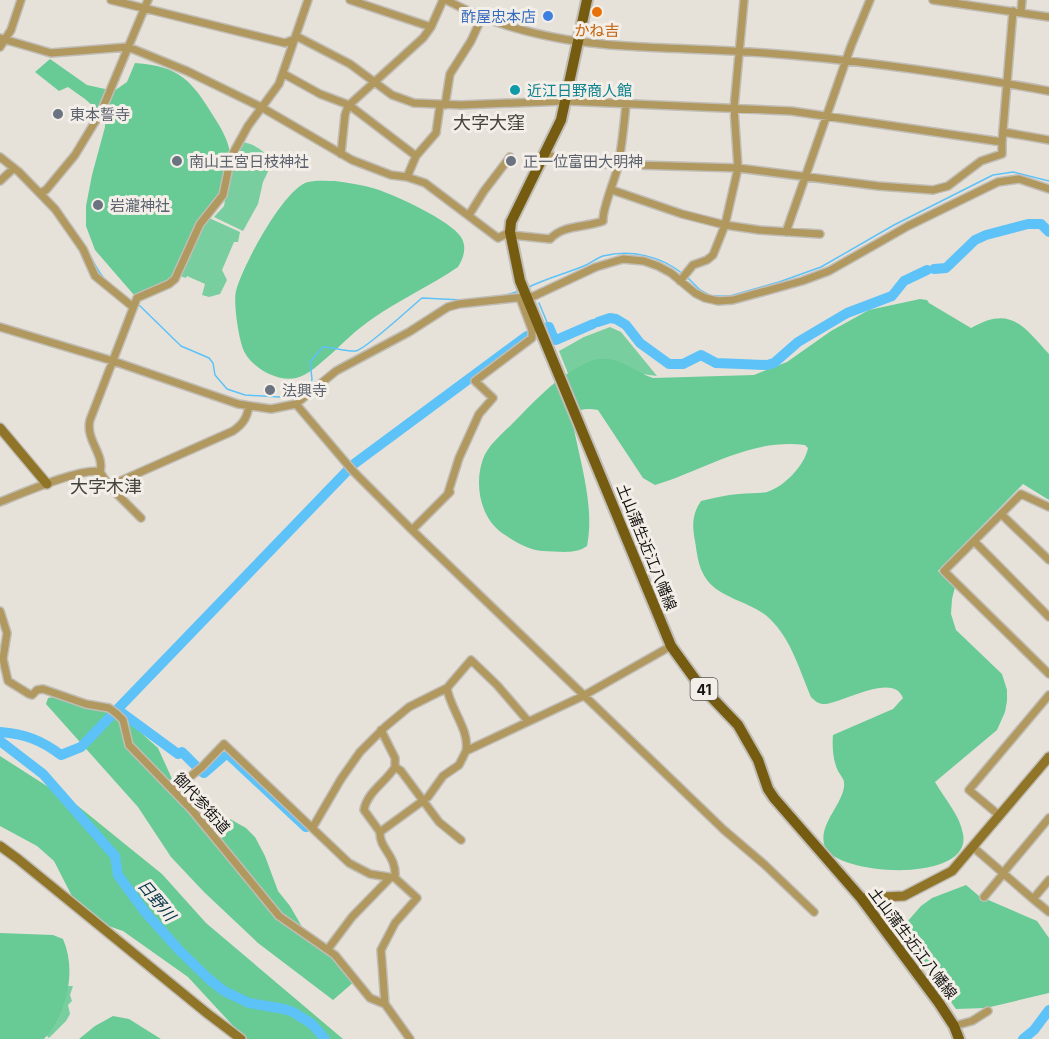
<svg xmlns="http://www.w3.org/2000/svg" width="1049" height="1039" viewBox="0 0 1049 1039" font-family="Inter,'Noto Sans JP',sans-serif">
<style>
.green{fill:#78ce9e}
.forest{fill:#68ca95}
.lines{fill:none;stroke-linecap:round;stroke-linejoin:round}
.stream{stroke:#5dc2f8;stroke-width:1.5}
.river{stroke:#5dc2f8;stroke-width:10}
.street-casing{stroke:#c0bdb6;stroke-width:10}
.secondary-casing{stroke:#c0bdb6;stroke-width:12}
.primary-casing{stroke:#c0bdb6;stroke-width:14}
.street{stroke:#b0985e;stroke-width:7}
.secondary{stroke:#907428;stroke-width:9}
.primary{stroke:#755c11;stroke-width:10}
.food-dot{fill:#e8710a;stroke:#f3efe8;stroke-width:2}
.shop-dot{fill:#3f7fe0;stroke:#f3efe8;stroke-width:2}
.culture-dot{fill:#0f9aa8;stroke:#f3efe8;stroke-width:2}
.worship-dot{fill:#6b7280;stroke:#f3efe8;stroke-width:2}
.labels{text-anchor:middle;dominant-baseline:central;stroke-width:6;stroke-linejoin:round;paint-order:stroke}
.shield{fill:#f3efe8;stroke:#585552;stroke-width:1.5}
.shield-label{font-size:14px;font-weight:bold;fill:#151311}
.shop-label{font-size:15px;fill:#366cbe;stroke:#f3efe8;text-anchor:end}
.food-label{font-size:15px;fill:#c56008;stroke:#f3efe8}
.culture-label{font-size:15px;fill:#0d838f;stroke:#f3efe8;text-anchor:start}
.worship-label{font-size:15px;fill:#5b616d;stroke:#f3efe8;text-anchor:start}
.street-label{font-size:15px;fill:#151311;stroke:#f3efe8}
.water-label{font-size:16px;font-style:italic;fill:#053449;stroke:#f3efe8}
.quarter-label{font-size:18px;fill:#46433d;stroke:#f3efe8}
</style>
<rect width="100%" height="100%" fill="#e6e2da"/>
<path class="green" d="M242,142C255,144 264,151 273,161L263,182L258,204L243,231L214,217L224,206L233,157Z
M209,218L240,232L238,242H234L222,270L227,280L220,294L209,297L202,295L205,284L187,276L186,278L180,276L202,225Z
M610,327L621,332L657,376L620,371L573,386L559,351L584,337Z
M63,986H73L70,995L72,1001L68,1005L70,1014L66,1021L49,1038L33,1023Z"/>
<path class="forest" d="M50,59L87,85L114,91L127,82L135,63C180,66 192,81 214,117C221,128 229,141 230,155C230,165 225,181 222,191C217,206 203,214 196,228C188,242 180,271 167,280C159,287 144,291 134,295L95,250L86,226V206L92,175L105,127V117L85,99L68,87L59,91L35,72Z
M335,181C349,183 363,185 376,189C395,195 451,221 461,237C467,247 464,257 458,267C430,286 399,300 372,319C357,329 343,343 330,355C320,363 309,375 296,378C278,382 254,369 245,353C239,343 233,302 236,291C242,267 284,188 308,182C316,180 327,181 335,181Z
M920,299L927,300L929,303L971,328C1011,305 1023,326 1049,354V500L1023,484L938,571L955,587L952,599L951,614L956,630L1002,674L1007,690V701L1005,712L997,730L935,782C944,798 960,815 963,834C973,884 837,876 825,847C817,826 841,807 844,787C845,779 842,778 838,771C833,761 832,746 833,735L893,709L903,698C893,671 842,704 823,704C818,704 814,700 811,697C800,671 791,639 770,619C752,601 718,599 705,577C698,566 697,553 695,541C692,526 692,514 701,501C714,498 726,495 739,494C748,493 759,494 767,492C784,487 805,465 808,448L805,445C750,438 705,470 655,485L643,478L598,410C583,408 575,408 573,424C580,462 595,507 587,546C575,555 557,551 543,551C528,550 514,541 502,533C480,517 474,484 483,459C488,445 502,434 512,424C533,403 551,382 577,368C582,366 588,361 594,360C617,354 632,371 653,378L754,375L787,362L831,331L869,310Z
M59,696L120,714L158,748L178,792L196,811L211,818L230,819L246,828L255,837L265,856L278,891L290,906L309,939L330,953L355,981L333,1000L258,943L204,892L171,857L138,807L46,704L48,698Z
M0,756L78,806L131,849L162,874L206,923L343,1039H242L236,1029L188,977L123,931L100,923L77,906L54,861L37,846L0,826Z
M966,885L979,896L1037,921L1049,938V993L986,1008L956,1009L900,930L921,906L932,898Z
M0,933L53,935L63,939C77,971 67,1013 44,1039H0Z
M113,1016L129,1019L161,1039H79L95,1026Z"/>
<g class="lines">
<path class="stream" d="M59,208L64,216
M77,235C92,252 92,267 108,283
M687,277L700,290L711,296H730L779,282L821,267L894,225L993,175L1013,172L1049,181
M529,287C547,278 568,273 586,265C592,262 597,258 603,256C631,249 661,256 683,274
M480,298L503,296L519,291
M539,303L549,327
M139,305L181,346L209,358L213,363L215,375L227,389L245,395L279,397L294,395L311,385L312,379L310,362L323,347C333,347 346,352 356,351C366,349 411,307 422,298L463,300"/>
<path class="river" d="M934,269L946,268L975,240L986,235L1028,224H1041L1049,232
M598,322L610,318L616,319L626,325L640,343L669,364H683L701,355L716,363L767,365L774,363L798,342L847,313L892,296L904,281L927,270
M548,327H549L554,339L556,340L593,324
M354,464L527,336
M118,710L178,754L182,752L198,768
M0,732C25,734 41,740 61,755L81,747L348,470
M0,741L43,774L115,856L118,875L145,912L180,951L210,980L224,991L249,1003L284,1009L293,1012L312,1024L325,1039
M202,772L204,773L226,754L230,756L306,827
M1023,1039L1034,1030L1049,1010"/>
<g class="street-casing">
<path id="street" d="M111,0L285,43L295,39
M350,0L431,27
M446,0C551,56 652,44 765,53C860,60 955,74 1049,91
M933,0L1049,17
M1021,12L1022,0
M296,36L350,64L392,95L414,103L461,105L565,101L791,111L1002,142L1013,11
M0,38L51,53L128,47L187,71L261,107L352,160L391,175L407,177L425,183L498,238L510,232
M0,47L11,30L21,0
M284,74L320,94L349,105L416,156
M445,105L450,74L471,41L482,17
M1003,132L1049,140
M341,154L345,115L348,106L423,38L431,27L443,0
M544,155L603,164L738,168L878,186L933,190L948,186L981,161L1002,154V142
M0,157L19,172L55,209L83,249L95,276L133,307
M407,177L416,156L436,133L440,105
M0,181L14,168
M612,190L682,214L725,225
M40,193L46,190L75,155L101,112L148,0
M469,215L484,191L510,157
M725,225L759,230L820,234
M786,232L851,46L870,0
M511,235L550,239C564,224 585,228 603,221C602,209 615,180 618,166C622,146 624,125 626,105
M680,281L693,265L707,260L713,255L725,225L738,168L734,108L744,0
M0,327L113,361L238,404L271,409L296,404L336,371L409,332L448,307L459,304L534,296L596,267L623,259L644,261L658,266L671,273L695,293L705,298L718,301L733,300L802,281L829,271L908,226L998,182L1019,179L1049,189
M296,404L353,471L412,530L724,830L765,865L814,912
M249,406C247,418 243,424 233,431L109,486L100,472C105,454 85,440 90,420L137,298L169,284L175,279L200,224L223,195L231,157L248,126L279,84L308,0
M109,486L141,518
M448,493L459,458L479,414L493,398L475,381L532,338V330L520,298
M0,502C18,495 84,466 100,472
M1049,507L1021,494L944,571L1049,674
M1001,514L1049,560
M412,530L450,492
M974,541L1049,617
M0,611L7,633L3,659L8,681L29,694L32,695L37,690L43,689L86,704L109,708L117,714L123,720L129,745L192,810L279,916L335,955L370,998L385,1004L410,1039
M447,688C450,709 470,730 466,751
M381,730L395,758V767L401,771L439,822L461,840
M174,790L202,767L224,744L349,863L370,874L395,878L417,898L395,923L381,950L385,1004
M1000,816L969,790L1049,695
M313,827L341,779L360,752L385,727L409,707L447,688L471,660L497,685L528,721
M380,832L364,810C367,792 386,782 395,767
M973,847L1033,899L1049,880
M1003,873L1049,818
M395,878C397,855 379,849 380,832L428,797L443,776L459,765L466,751L583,696L671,646
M984,897L1004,873
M1033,899L1049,912
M328,949L352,917L389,879
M954,1026L972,1021L988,1011"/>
</g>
<g class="secondary-casing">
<path id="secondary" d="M0,428L47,484
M0,846L18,859L208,1014L241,1039
M861,898L904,896L952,871L1049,757"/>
</g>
<g class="primary-casing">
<path id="primary" d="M587,0L561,120L511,222L510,232L520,281L671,646L697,682L738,725L758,760L768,789L774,798L861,898L939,1003L954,1026L959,1039"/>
</g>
<use href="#street" class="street"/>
<use href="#secondary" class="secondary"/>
<use href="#primary" class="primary"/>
</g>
<circle class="food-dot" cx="597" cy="12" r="6"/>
<circle class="shop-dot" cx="548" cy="16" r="6"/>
<circle class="culture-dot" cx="515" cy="90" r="6"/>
<g class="worship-dot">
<circle cx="58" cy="114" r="6"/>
<circle cx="177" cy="161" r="6"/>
<circle cx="511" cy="161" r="6"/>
<circle cx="98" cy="205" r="6"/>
<circle cx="270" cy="390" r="6"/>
</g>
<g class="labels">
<rect class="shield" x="690.5" y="678" width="27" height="22" rx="4.5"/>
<g class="shield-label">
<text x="704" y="689">41</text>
</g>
<g class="shop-label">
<text x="536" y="16">酢屋忠本店</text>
</g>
<g class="food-label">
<text x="597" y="30">かね吉</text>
</g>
<g class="culture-label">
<text x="527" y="90">近江日野商人館</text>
</g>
<g class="worship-label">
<text x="70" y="114">東本誓寺</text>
<text x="189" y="161">南山王宮日枝神社</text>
<text x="523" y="161">正一位富田大明神</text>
<text x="110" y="205">岩瀧神社</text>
<text x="282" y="390">法興寺</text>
</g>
<g class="street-label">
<text transform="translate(647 547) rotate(68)">土山蒲生近江八幡線</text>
<text transform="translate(202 803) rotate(48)">御代参街道</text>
<text transform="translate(913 943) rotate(53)">土山蒲生近江八幡線</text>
</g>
<g class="water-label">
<text transform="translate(157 900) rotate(50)">日野川</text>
</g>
<g class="quarter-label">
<text x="489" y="122">大字大窪</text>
<text x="106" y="486">大字木津</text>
</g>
</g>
</svg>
